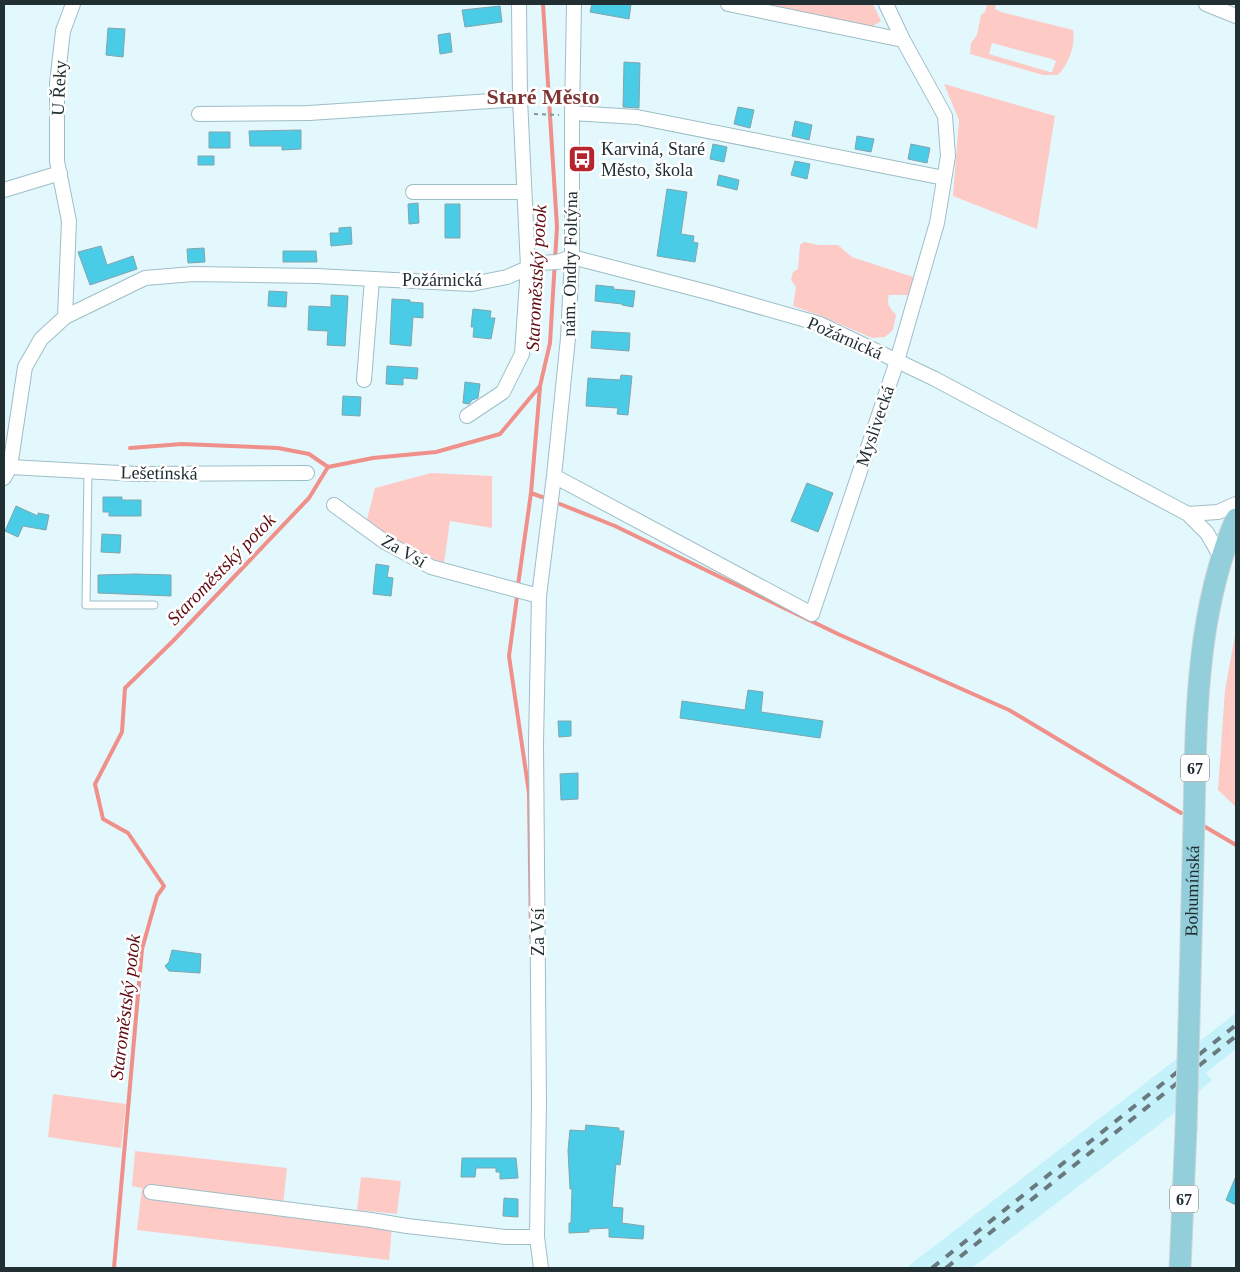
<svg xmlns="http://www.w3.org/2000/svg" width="1240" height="1272" viewBox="0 0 1240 1272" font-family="'Times New Roman',serif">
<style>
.built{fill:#c5f1fb}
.green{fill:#fecac6;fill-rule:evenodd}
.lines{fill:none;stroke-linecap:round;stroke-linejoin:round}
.stream{stroke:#f0908a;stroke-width:4}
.building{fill:#4acce6;stroke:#83a4ac}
.lane-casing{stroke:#9dbec6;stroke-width:9}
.street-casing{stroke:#9dbec6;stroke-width:16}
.primary-casing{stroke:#d3d5d6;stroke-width:23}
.path{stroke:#839498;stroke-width:2;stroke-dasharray:4 4;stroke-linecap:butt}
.lane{stroke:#fff;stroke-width:7}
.street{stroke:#fff;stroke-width:14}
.primary{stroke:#93cedb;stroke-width:21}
.rail{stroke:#69797d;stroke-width:4;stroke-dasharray:9 9;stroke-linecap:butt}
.primary-bridge-casing{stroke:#d3d5d6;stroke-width:23;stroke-linecap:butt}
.primary-bridge{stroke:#93cedb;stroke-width:21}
.labels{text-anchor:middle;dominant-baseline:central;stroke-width:5;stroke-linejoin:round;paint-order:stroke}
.shield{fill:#fff;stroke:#646d70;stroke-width:1}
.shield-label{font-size:16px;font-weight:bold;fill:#212f32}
.street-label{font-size:18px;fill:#212f32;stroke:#fff}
.poi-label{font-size:18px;fill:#212f32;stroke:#fff;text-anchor:start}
.water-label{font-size:19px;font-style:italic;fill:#600a11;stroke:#fff}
.district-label{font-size:22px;font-weight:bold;fill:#7d3634;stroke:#fff}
</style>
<rect width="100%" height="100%" fill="#e3f8fd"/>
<path class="built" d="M1236,1013V1049L1206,1073L1212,1080L1173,1114L972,1268H906Z"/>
<path class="green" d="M749,4H873L881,21L870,28Z
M987,4H996L995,9L1001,12L1073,30C1076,44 1069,64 1058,75H1043L970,54L971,43L977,35L981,15L985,12ZM992,43L1052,59L1056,61L1052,72H1050L992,55L989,54Z
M944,84L1055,116L1037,229L953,196L959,120Z
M804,242L819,245H838L852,257L916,278L909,295H889C886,305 890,308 896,315L893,330L885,337L872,338L824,317L793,306L796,287L791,280L793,272L798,269L800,245Z
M431,473L492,476V528L450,521L444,563L390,542L366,523L375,488Z
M1236,630V807L1218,790L1225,690Z
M53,1094L126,1104L121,1148L48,1137Z
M135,1151L287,1168L282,1213L392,1227L389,1260L137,1230L142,1188L132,1186Z
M361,1177L401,1181L397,1214L357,1210Z"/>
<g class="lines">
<path class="stream" d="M540,387L531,493L542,497
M130,448L182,444L278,448L309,454L328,467
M560,504L615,526L838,634L1009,710L1181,813
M518,585L531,493
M517,597L509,656L529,793L531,937
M1202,825L1236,845
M114,1268L142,949L157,896L164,886L128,833L103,819L95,784L122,732L125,688L173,641L309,498L328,467L373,458L436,452L500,434L540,386L550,343L557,227L543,4"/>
</g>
<path class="building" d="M592,4H631L629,19L590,12Z
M500,6L502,22L465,27L462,10Z
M108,28L125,29L123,57L106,55Z
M450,33L452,52L440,54L438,35Z
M624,62L640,63L639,108L623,107Z
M738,107L754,110L750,128L734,124Z
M795,121L812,125L809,140L792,136Z
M301,130V149L282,150V146H250L249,131Z
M209,132H230V148H209Z
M857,136L874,139L871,152L855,149Z
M713,144L727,147L724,162L710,159Z
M911,144L930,148L927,163L908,159Z
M198,156H214V165H198Z
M795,161L810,164L807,179L791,175Z
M719,175L739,180L737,190L717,185Z
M667,189L687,192L681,234L694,236L693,242L698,243L695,262L657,256Z
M418,203L419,223L409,224L408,204Z
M445,204H460V238H445Z
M351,227L352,244L331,246L330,233H339V228Z
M101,246L107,265L133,256L137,269L90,285L78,252Z
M204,248L205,262L188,263L187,249Z
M283,251H316L317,262H283Z
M596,285L614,287L613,289L635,291L633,307L622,305V304L595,301Z
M269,291L287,292L286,307L268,306Z
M331,295L348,296L345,346L327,345L328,331L308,330L309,306L331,307Z
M392,299L410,300V302L423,303V318L413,317L411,346L390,344Z
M473,309L491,311L490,318H495L491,339L473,337L474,327H471Z
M592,331L630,333L629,351L591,348Z
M387,366L418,368L417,379L403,378V385L386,384Z
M621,375L632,376L628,415L617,414L618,408L586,406L588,378L620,380Z
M465,382L480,384L478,398L472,400L469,404L463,403Z
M343,396L361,397L360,416L342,415Z
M807,483L833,493L818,532L791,521Z
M103,497H122V500H141V516H109V512H103Z
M16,506L38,516V513L49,515L46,530L23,526L18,537L5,531Z
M102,534L121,535L120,553L101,552Z
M376,564L389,566L387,577L393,578L391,596L373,594Z
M135,574L171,575V596L98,593V575Z
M748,690L763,692L761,712L823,721L820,738L680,718L682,701L745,710Z
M558,721H571V736L559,737Z
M578,773V799L561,800L560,774Z
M172,950L201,954L200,973L169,971L165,966L169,962Z
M586,1125L619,1128V1131H624L620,1165L616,1164L612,1207L623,1208L622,1223L644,1226L643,1239L609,1237V1228L589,1229V1232L569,1233V1223H571L572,1189H570L568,1150L570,1130L585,1131Z
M462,1158H516L518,1178L500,1179V1172H496V1168H476L475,1177H461Z
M1236,1176V1205L1226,1200Z
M504,1198L518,1199V1217L503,1216Z"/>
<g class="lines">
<g class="lane-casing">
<path id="lane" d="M88,471L86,605H154"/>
</g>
<g class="street-casing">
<path id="street" d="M728,4L903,40
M1206,4L1236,16
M572,113L637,117L944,178
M199,114L309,113L520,99
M4,190L60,173
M413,192H524
M65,317L69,221L57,161V83L63,31L73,4
M364,380L372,279
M467,416L503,392L522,354L528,267L520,99L519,4
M10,467L138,474L307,473
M554,476L812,614L897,361L937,223L948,156L945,116L903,40L886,4
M4,478L10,467L25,367L41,339L65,317L145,278L193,274L316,276L472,284L507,277L539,263L557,262L572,257L711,293L820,324L935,379L1188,514L1218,512L1236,504
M334,505L385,542L431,567L539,596
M1188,514L1207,533L1222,559
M151,1192L371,1220L407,1226L505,1237H537
M541,1268L537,1237L539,1102L536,743L539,596L554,476L568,338L572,257V115L574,4"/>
</g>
<g class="primary-casing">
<g id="primary">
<path id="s1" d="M1189,1023C1191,955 1192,886 1194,818C1196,717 1196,613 1236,519"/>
<path d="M1180,1268L1186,1129"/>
</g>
</g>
<path class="path" d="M534,114L559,115"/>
<use href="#lane" class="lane"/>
<use href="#street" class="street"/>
<use href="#primary" class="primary"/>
<path class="rail" d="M932,1268L1236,1025
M946,1268L1236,1036"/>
<g class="primary-bridge-casing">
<path id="primary-bridge" d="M1186,1129L1189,1023"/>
</g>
<use href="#primary-bridge" class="primary-bridge"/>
</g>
<defs>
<g id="bus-square" transform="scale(1.4375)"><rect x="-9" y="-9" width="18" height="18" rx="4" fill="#b6252e" stroke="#fff"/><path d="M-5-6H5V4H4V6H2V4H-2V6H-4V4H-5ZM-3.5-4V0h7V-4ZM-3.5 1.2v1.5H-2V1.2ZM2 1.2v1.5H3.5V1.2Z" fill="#fff"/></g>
</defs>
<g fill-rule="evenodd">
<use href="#bus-square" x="582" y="159"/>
</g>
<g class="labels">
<g class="shield">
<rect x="1181" y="754.5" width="28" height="27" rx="4"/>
<rect x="1170" y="1185.5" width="28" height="27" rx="4"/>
</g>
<g class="shield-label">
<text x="1195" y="768">67</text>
<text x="1184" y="1199">67</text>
</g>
<g class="street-label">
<text transform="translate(59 88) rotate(-87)">U Řeky</text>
<text transform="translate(570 264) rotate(-89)">nám. Ondry Foltýna</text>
<text x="442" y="280">Požárnická</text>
<text transform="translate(845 338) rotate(24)">Požárnická</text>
<text transform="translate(875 426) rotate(-71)">Myslivecká</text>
<text transform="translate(159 473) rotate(1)">Lešetínská</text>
<text transform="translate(404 551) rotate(30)">Za Vsí</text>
<text stroke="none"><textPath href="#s1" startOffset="132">Bohumínská</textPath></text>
<text transform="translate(538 932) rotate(-90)">Za Vsí</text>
</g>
<g class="poi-label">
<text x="601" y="149">Karviná, Staré<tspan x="601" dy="21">Město, škola</tspan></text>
</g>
<g class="water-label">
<text transform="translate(536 278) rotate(-87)">Staroměstský potok</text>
<text transform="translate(221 569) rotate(-46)">Staroměstský potok</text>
<text transform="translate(125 1007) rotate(-83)">Staroměstský potok</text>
</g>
<g class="district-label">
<text x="543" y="96">Staré Město</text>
</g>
</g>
<rect width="1240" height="1272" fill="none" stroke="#212f32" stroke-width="10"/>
</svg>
